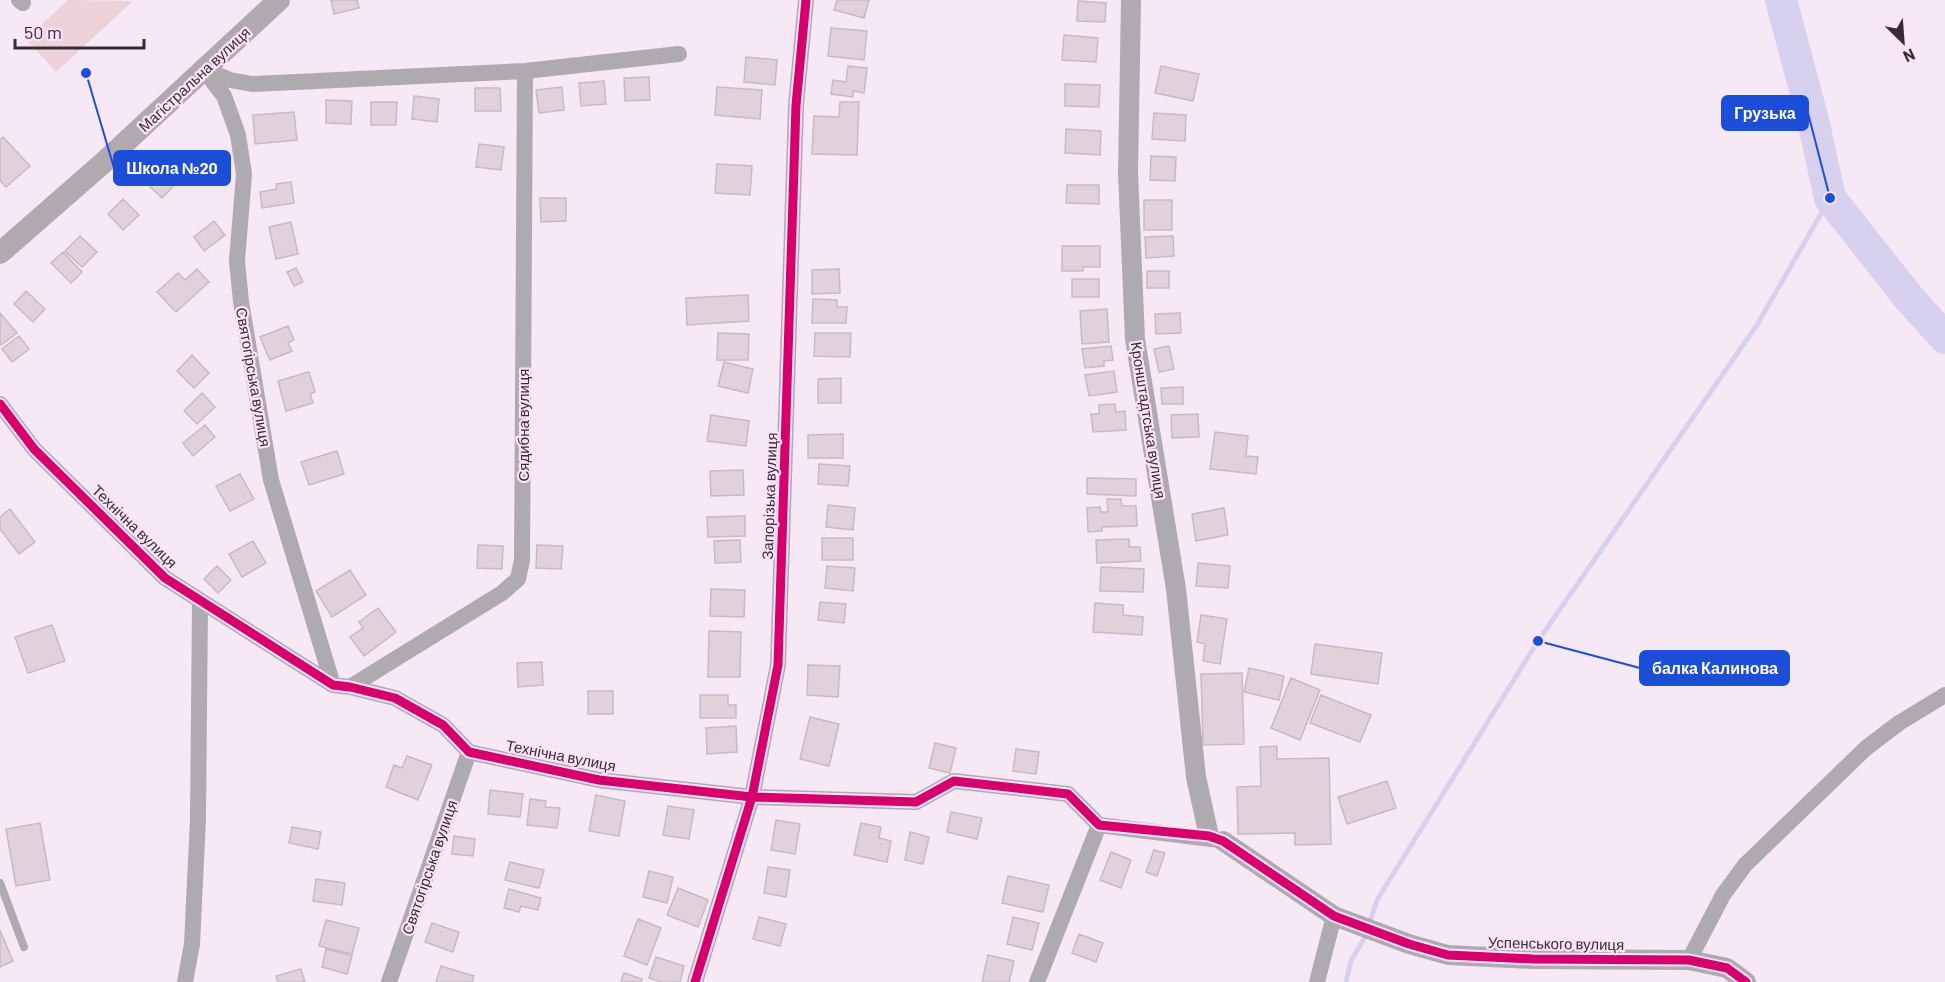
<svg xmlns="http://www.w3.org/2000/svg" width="1945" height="982" viewBox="0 0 1945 982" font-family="Barlow,sans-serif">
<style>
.green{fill:#edd2da}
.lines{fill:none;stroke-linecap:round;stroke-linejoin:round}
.stream{stroke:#d7d1ef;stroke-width:5}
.river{stroke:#d7d1ef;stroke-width:32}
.building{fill:#e0d1db;stroke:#c8bac3;stroke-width:1.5}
.service{stroke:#afaab0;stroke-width:8}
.minor{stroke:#afaab0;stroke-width:16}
.tertiary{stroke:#afaab0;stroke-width:20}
.secondary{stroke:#b0a9b0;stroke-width:22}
.cycleway-casing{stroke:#fde2f9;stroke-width:13}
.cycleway{stroke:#d6006c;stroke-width:9}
.labels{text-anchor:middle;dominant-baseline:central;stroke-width:4.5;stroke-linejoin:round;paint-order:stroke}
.street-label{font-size:15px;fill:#372c35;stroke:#fde2f9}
.leader{fill:none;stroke:#1d4ed8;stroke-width:2}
.callout-dot{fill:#1d4ed8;stroke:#fde2f9;stroke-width:2}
.callout{fill:#1d4ed8;stroke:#1d4ed8;stroke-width:2}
.callout-label{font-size:16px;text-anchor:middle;font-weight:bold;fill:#fff}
</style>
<rect width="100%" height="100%" fill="#f7e8f5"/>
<path class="green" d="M68,0L133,1L56,72L26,39Z"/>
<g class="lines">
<path class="stream" d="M1346,982L1351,961L1365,937L1377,900L1538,641L1757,325L1830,198"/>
<path class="river" d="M1781,0L1813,120L1830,198L1909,298L1945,338"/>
</g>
<path class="building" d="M331,0H357L359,8L334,14Z
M837,0H869L864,18L834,10Z
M1078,1L1106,3L1105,22L1077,21Z
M831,28L867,31L864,60L828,56Z
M1064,35L1098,38L1096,62L1062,60Z
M746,57L777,60L775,85L744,82Z
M848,66L867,68L864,93L853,91V97L831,94L833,80L846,82Z
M1161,66L1199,74L1193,101L1155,93Z
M649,77L650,100L625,101L624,78Z
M604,81L606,104L581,106L579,83Z
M1065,84L1100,85L1099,107L1065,106Z
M562,87L564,110L539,113L536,90Z
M717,87L762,90L760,119L715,115Z
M475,88H500L501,111H475Z
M414,96L439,99L437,122L412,119Z
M326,100L352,101L351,124L326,123Z
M371,102H397L396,125H371Z
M840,102H859L857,155L812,154L814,116L839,117Z
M294,112L297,140L255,144L253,115Z
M1154,113L1186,115L1185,141L1152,139Z
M1066,129L1101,131L1100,155L1065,153Z
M3,137L30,166L6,187L0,180V140Z
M479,144L504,147L501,170L476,167Z
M1151,156L1176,157L1175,181L1150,180Z
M166,157L184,175L162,198L143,180Z
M717,164L752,166L750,195L715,193Z
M291,182L294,203L262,208L260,192L277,189L276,184Z
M1067,185H1099V204L1066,203Z
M540,198H566V221L541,222Z
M123,199L139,215L123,230L108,214Z
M1144,200H1172V230H1144Z
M214,221L225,235L204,251L194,237Z
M291,222L298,254L276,259L269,227Z
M80,236L97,252L82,267L65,251Z
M1173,236L1174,256L1146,258L1145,237Z
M1062,246H1100V267H1083V271H1062Z
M63,252L82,272L71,283L51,263Z
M296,268L303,282L294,286L287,272Z
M197,269L209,282L176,312L157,292L178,273L185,280Z
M839,269L840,293L812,294V270Z
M1147,271H1169V288H1147Z
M1072,279H1099V297H1072Z
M26,291L45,309L33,322L14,304Z
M748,295L749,321L687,325L686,298Z
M813,299L837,300V307H847L846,323H812Z
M1107,309L1109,342L1082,344L1080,311Z
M0,313L17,333L1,345L0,344Z
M1180,313L1181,333L1156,334L1155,314Z
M288,326L294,340L288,343L292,351L270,360L260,337Z
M718,333L749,334L748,360H717Z
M815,333H851L850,357L814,356Z
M19,336L29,349L12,362L2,349Z
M1111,346L1113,360L1104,361V366L1085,368L1082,349Z
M1169,346L1174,369L1159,372L1154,349Z
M192,355L209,373L194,388L177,371Z
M724,362L753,369L748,393L718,386Z
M1114,371L1117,392L1089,396L1085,375Z
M309,372L315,392L310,394L313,403L286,411L278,381Z
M841,378V403H818V379Z
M1183,387V404H1162L1161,388Z
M202,393L215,407L197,424L184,411Z
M1115,404L1116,412L1125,411L1126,430L1093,432L1091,414H1099V405Z
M1198,414L1199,437L1172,438L1171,415Z
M711,415L749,421L746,446L707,441Z
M205,425L215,437L193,456L183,443Z
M1215,432L1248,436L1246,456L1258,457L1256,474L1210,469Z
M843,434V458H808V435Z
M337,451L344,474L309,485L301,462Z
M819,464L850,466L848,486L818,484Z
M743,470L744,495L711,496L710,471Z
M240,474L254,499L230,511L216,486Z
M1087,478L1136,479V496L1087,494Z
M1107,499H1121L1122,506H1136L1137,526L1102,527V531L1088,532L1087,508L1100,507L1101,512H1108Z
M828,505L855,508L853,530L826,527Z
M1224,508L1228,535L1196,541L1192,514Z
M10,509L35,542L19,554L0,529V517Z
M745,516V536L708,537L707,517Z
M822,538H853V560H822Z
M1129,539V547H1140L1141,561L1097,563L1096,540Z
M740,540L741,562L715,563L714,541Z
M253,541L266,563L242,577L229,554Z
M478,545L503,546L502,569L477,568Z
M537,545L563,546L561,569L536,568Z
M1198,563L1230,566L1228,588L1196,586Z
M217,566L231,580L218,593L204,579Z
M827,566L855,568L853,591L825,588Z
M1101,567L1144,569L1143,592L1100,591Z
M350,570L366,595L332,617L316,591Z
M711,589L745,590L744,617L710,616Z
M820,602L846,604L844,623L818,620Z
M1095,603L1123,605V615L1143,617L1142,635L1093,632Z
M378,608L396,632L364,656L350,637L363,628L359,622Z
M1201,615L1227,619L1220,664L1203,661L1205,644L1197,642Z
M52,625L65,661L28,673L15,637Z
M709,631L741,632L740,677H708Z
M1315,644L1382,653L1378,684L1311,674Z
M542,662L543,685L518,687L517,663Z
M808,665L840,666L838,697L807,695Z
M1249,668L1284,676L1279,700L1244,692Z
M1242,673L1244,744L1203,745L1201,674Z
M1291,678L1320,690L1300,740L1271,728Z
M588,691H613V714H588Z
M700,695H728V705H736V718H700Z
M1321,695L1371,715L1360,742L1310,723Z
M810,717L839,724L829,766L800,759Z
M736,726L737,752L707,754L706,728Z
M935,743L956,748L950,773L929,768Z
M1277,746V759L1329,758L1331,844L1295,845V833L1238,834L1237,787L1261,786L1260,747Z
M1016,749L1039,752L1036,774L1013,771Z
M407,756L432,765L418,800L386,787L394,765L402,768Z
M1387,781L1396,808L1347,824L1338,797Z
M490,790L523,794L520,817L488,814Z
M596,795L625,801L619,836L589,831Z
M530,799L546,801L545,807L560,808L557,828L527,825Z
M668,806L694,810L689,839L663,835Z
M951,812L982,818L977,839L947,832Z
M776,820L800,824L795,854L771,850Z
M40,823L50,880L16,886L6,829Z
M861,823L881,827L879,838L891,841L887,862L854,855Z
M292,827L321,832L318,849L289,843Z
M910,832L929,837L923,864L905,860Z
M454,836L475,839L473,856L452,854Z
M1154,850L1165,853L1157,876L1146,872Z
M1111,852L1131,860L1121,888L1100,880Z
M510,862L544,870L539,888L505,880Z
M768,867L790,870L786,897L764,893Z
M649,871L673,877L667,903L643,897Z
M1008,876L1049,885L1043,912L1002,903Z
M316,879L345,883L342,905L313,901Z
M678,888L708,900L698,927L667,915Z
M509,889L541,898L538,910L521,906L519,912L504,908Z
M759,917L786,924L780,946L753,939Z
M1013,917L1039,923L1032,950L1007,944Z
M638,919L661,928L647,965L624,956Z
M326,920L359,928L352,954L319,946Z
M432,923L459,932L453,952L425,942Z
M0,930L13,961L0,967Z
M1079,934L1103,943L1096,962L1072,953Z
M326,949L352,956L347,974L322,967Z
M988,955L1014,961L1009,982H982Z
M656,957L684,966L680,982H662L649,978Z
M441,966L474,976L472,982H436Z
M301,969L305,982H278L276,976Z
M624,973L642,979L641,982H621Z"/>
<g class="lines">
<path class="service" d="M0,883L24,947"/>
<path class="minor" d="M19,0L23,3
M204,70L224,96L238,135L244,174L237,261L241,302L271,480L333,685
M205,70L230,80L252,84L525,71L679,54
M0,404L34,449L165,578L333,685L350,687L395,698L443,725L469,752L599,780L752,797L916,802L954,781L1068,794L1099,825L1219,840
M350,687L502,593L518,579L522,560L525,71
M1689,960L1723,895L1745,865L1866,748L1899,723L1945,695
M185,982L192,944L198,819L200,602
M389,982L469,752
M695,982L752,797L778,665L796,105L806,0
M1037,982L1099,825
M1317,982L1334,916"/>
<path class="tertiary" d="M1131,0L1128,173L1135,339L1176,589L1196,777L1209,836
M1223,841L1334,916L1409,944L1448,955L1533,959L1689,960L1727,968L1746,982"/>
<path class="secondary" d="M0,253L103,163L279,0"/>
<g class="cycleway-casing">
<path id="cycleway" d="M0,404L34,449L165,578L333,685L350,687L395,698L443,725L469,752L599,780L752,797L916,802L954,781L1068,794L1099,825L1209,836L1223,841L1334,916L1409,944L1448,955L1533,959L1689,960L1727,968L1746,982
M695,982L752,797L778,665L796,105L806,0"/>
</g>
<use href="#cycleway" class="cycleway"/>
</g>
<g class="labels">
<g class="street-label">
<text transform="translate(194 79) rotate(-43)">Магістральна вулиця</text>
<text transform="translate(254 377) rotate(80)">Святогірська вулиця</text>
<text transform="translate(1149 420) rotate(81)">Кронштадтська вулиця</text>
<text transform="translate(523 425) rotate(-90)">Сядибна вулиця</text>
<text transform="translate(769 496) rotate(-88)">Запорізька вулиця</text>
<text transform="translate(135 526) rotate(44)">Технічна вулиця</text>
<text transform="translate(561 755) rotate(11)">Технічна вулиця</text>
<text transform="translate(429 867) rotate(-71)">Святогірська вулиця</text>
<text transform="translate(1556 943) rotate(1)">Успенського вулиця</text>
</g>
</g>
<path class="leader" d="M1830 198L1808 113M86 73L114 168M1538 641L1640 668"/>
<g class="callout-dot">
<circle cx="1830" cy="198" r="6"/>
<circle cx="86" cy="73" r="6"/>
<circle cx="1538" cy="641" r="6"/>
</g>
<g class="callout">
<rect x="1722" y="96" width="86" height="34" rx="6"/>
<rect x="114" y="151" width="116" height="34" rx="6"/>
<rect x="1640" y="651" width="149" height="34" rx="6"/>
</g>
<g class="callout-label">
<text x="1765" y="119">Грузька</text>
<text x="172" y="174">Школа №20</text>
<text x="1715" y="674">балка Калинова</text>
</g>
<g transform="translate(1903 42) rotate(155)" stroke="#fde2f9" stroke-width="4.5" paint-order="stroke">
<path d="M0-4.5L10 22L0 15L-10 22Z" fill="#372c35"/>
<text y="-9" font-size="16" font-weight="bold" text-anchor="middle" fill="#372c35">N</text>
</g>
<path d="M15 39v9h129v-9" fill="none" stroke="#372c35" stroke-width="3"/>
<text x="24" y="39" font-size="18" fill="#372c35" stroke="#fde2f9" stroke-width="4.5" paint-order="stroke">50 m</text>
</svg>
